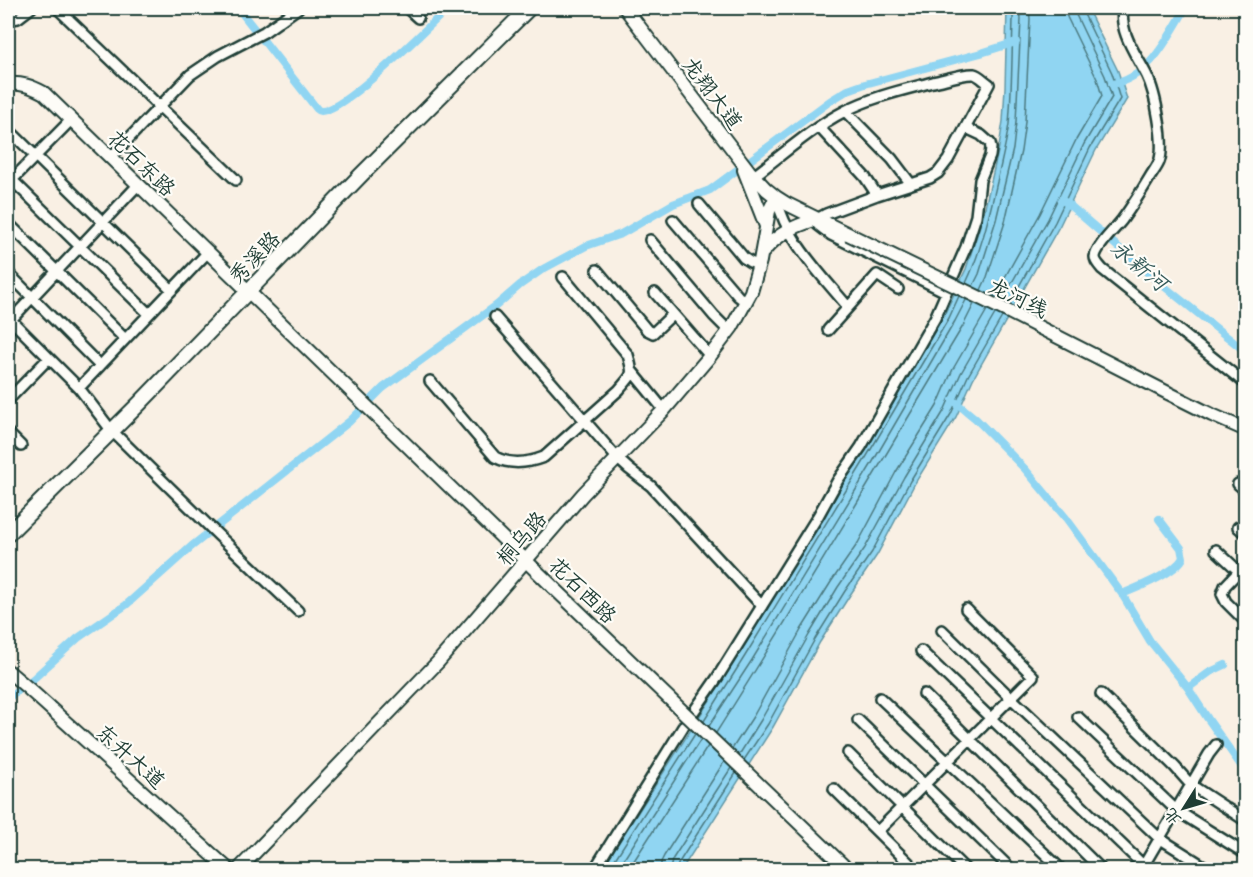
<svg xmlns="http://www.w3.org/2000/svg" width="1253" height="877" viewBox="0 0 1253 877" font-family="'Playpen Sans','LXGW WenKai TC',sans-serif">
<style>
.water{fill:#90d5f2;stroke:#6398a6;stroke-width:1.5}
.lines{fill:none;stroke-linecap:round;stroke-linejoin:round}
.shore{stroke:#4c7a80;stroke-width:1.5}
.canal{stroke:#90d5f2;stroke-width:8}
.minor-casing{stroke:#1f3d34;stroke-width:14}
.tertiary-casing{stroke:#1f3d34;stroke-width:16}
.secondary-casing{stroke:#1f3d34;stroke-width:18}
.minor{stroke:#fdfcf7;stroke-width:9}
.tertiary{stroke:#fdfcf7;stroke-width:12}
.secondary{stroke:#fdfcf7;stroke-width:14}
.tertiary-bridge-casing{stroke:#1f3d34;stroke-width:16;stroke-linecap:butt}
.tertiary-bridge{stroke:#fdfcf7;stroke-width:12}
.labels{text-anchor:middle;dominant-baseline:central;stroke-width:4.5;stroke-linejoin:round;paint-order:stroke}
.street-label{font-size:21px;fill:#1f3d34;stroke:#fdfcf7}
.water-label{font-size:22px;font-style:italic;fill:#365b5a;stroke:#fdfcf7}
</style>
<rect width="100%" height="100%" fill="#f9f0e4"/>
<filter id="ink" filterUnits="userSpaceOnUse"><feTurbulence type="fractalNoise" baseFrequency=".0167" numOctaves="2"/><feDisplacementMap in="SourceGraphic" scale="12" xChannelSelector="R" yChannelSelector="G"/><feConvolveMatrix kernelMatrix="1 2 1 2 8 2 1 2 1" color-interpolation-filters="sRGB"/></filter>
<g filter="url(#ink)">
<path class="water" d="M1007,8H1087L1118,71L1127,99L1096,150L1060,225L973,379L956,417L915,483L877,555L850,595L820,642L773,727L682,869L601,870L740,653L859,458L944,315L966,269L983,216L999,147L1003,121L1005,88Z"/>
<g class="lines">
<path class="shore" d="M966,283C981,252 989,216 997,182C1001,163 1006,144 1009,124C1012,89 1012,53 1013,18V8
M973,286L979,274L996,220L1013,149L1016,122L1021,19L1020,8
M981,290L987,277L1005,222L1021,151L1025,122L1030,19L1029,8
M994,297L1040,214L1076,140L1102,96L1097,79L1067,17L1066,8
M1002,300L1048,219L1084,144L1112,97L1105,76L1076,15L1075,8
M1009,304L1055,222L1090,148L1120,99L1112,73L1083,12L1082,8
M704,721L745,656L864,461L949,318L959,296
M709,726L752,660L871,465L955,321L966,300
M716,733C801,599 881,462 963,326L974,304
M732,749L754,715L801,630L831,582L858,543L896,472L937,406L953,369L987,310
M739,755L761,720L809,635L838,587L865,548L904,477L944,411L961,373L995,314
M744,760L768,724L815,639L845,591L872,552L910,481L951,414L968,376L1002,317
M608,870L695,734
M617,870L701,739
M628,870L708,746
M661,870V862L664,856L724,762
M670,870L672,860L731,768
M677,870L678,864L736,773"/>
<path class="canal" d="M238,8L317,109C318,110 320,111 321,111C344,112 429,26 448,8
M1112,84C1150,78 1168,37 1186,8
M1061,200L1067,203L1155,279L1246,352
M953,400L976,419L1025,469L1066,518L1122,594L1150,641L1188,688L1208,719L1242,767L1246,777
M1122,594C1139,587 1175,573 1183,558L1181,548L1159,519
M1188,688L1210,672L1225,665
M8,698L33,679L78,638L126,605L192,546L350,421L383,388L497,305L520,285L543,269L586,246L621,234L673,204L710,190L830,101L848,90L865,84L981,53L1016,42"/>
<g class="minor-casing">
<path id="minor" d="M57,8L236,180
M407,8L418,18
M1123,8C1119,33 1136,54 1147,76C1155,92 1166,144 1159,162C1157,167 1153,172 1150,177C1141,192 1132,206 1122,220C1115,229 1096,247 1095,257C1095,262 1099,265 1102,269L1246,384
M8,16L12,19L18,18L31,8
M845,111L892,159L911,184
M819,127L865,177L877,195
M8,129L172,290
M110,158L190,75L218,56L264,32L298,8
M8,176L149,314
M754,176C783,154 812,128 845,111C872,97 903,90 933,82C944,80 963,73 974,74C979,75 984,81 989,84L948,160L938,173L930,178L877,195L826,214L817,219L818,225L831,235L946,292
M8,184L71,120
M776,197C786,240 820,273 848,307
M699,204L744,258L750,262L759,265
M673,220L738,296L746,302
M8,223L125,339
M650,240L714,316L729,331
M597,270L647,330L653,333L673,314
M8,273L100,366
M655,293L710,356
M8,317L79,388L111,430L218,535L298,611
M495,317L618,459L629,469L651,486L762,606
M8,323L138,185
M828,330L877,275L898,289
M632,371L664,410
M430,381L495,457C510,465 528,463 544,457L619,390C633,373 634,376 628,355L563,277
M79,388L208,252
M8,400L49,358
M8,433L21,446
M1238,484L1246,491
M1238,527L1246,534
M1216,550L1246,578
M1246,564L1225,586L1222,594L1226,602L1246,622
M942,630L1009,696L1159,838L1210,870
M921,651L1143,865L1150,870
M924,694L1102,870
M1101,694L1175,767L1191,785L1246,821
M880,698L1062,870
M1078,717L1176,810L1246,854
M858,720L1012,870
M848,753L966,870
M834,789L916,870
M878,831L1033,676L966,609
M594,870L683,727L717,678L818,516L838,480L861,447L935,318L966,247L976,216L980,180L990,156L991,148L990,143L981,135L966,128
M1141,870L1209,754L1216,745"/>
</g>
<g class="tertiary-casing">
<path id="tertiary" d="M625,8L749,171L766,189L776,197L787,204L848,234
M8,84C22,83 31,86 44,93L554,588
M744,170L766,226
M763,252C778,233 795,226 817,219
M1168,393L1212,415L1246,430
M8,671L29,689L229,870
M238,870L438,662L583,494L664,410L710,356L732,327L751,292L760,261L769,211L776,197"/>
</g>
<g class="secondary-casing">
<path id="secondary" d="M8,534L139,404L361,175L529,8"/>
</g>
<use href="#minor" class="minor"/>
<use href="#tertiary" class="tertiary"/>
<use href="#secondary" class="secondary"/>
<g class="tertiary-bridge-casing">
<path id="tertiary-bridge" d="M848,234L1007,311L1168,393
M554,588L847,869"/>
</g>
<use href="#tertiary-bridge" class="tertiary-bridge"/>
</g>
</g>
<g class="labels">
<g class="street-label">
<text transform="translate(714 92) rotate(53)">龙翔大道</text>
<text transform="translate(143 162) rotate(44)">花石东路</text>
<text transform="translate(253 256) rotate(-46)">秀溪路</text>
<text transform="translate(1019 296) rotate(26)">龙河线</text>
<text transform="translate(520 537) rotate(-49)">桐乌路</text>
<text transform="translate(584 589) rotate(44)">花石西路</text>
<text transform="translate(132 755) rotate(42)">东升大道</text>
</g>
<g class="water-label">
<text transform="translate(1141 264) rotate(40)">永新河</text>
</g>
</g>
<rect width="1253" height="877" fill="none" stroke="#fdfcf7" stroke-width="30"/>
<rect x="15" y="15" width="1223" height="847" fill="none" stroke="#1f3d34" stroke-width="2" filter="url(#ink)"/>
<g transform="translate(1184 808) rotate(233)" stroke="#fdfcf7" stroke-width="4.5" paint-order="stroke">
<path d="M0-4.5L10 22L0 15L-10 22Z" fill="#1f3d34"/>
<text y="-9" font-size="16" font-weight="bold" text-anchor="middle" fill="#1f3d34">北</text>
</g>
</svg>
